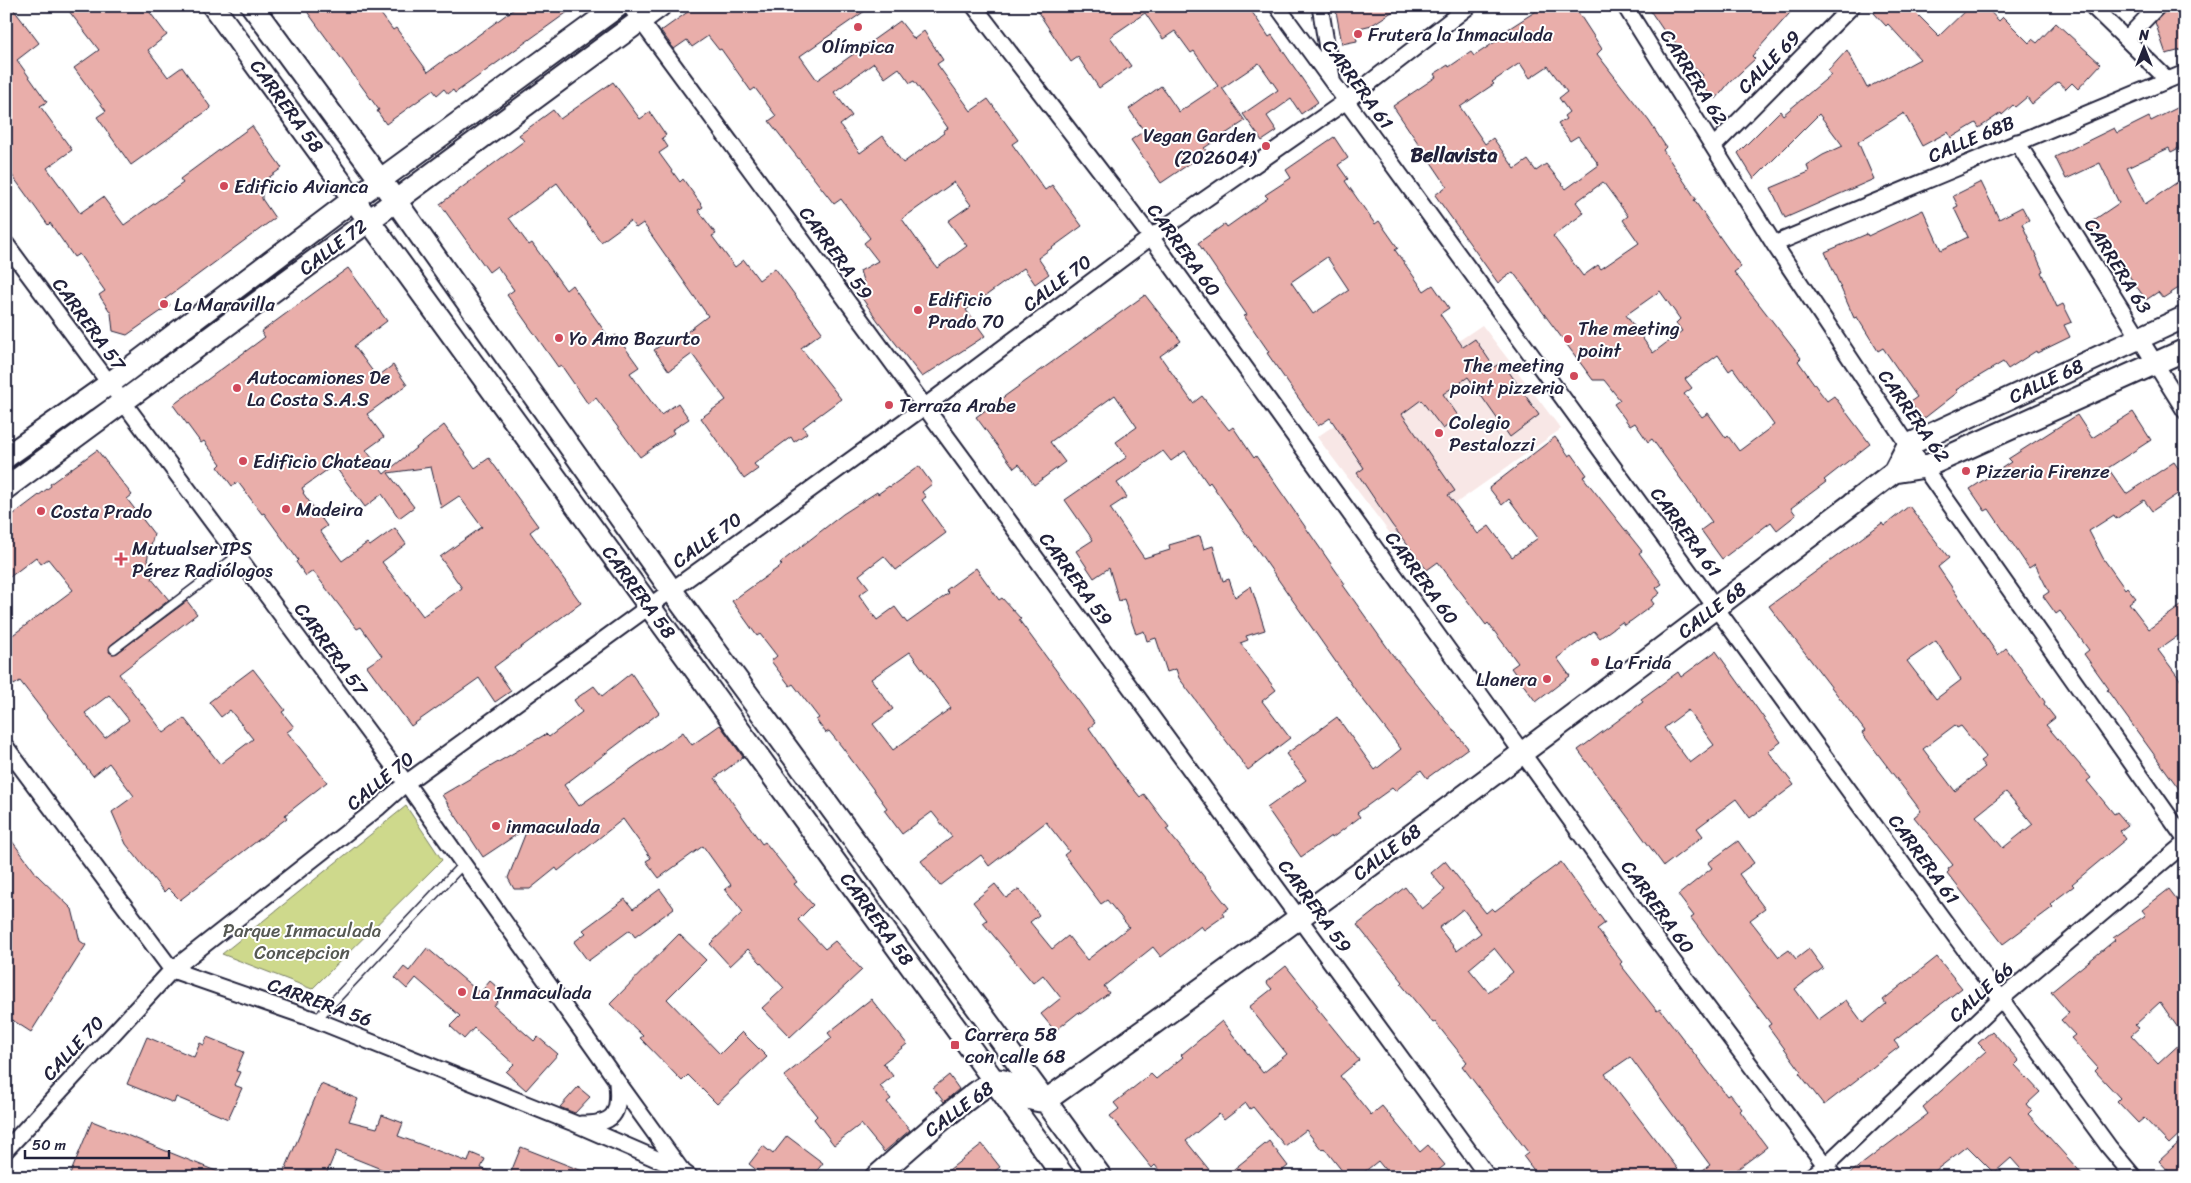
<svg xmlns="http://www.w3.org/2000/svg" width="2191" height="1183" viewBox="0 0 2191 1183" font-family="Sriracha,sans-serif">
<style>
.built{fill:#f8e7e6}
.green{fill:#ced98c;stroke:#787e64}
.building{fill:#e9aeaa;stroke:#22223b;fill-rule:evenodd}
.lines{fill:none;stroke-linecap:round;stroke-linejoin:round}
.lane-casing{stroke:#22223b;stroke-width:11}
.street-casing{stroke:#22223b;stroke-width:19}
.secondary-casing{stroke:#22223b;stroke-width:25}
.lane{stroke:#fff;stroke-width:8}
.street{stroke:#fff;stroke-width:15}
.secondary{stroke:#fff;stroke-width:21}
.poi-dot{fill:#d1495b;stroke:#fff;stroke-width:2}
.labels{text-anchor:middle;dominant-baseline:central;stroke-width:4;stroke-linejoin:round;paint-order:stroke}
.poi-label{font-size:19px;fill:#22223b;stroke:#fff;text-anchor:start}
.street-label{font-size:19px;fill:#22223b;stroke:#fff}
.park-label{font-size:19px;fill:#565953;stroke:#fff}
.neighbourhood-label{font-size:20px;font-weight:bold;fill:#22223b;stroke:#fff}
</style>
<rect width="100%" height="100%" fill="#fff"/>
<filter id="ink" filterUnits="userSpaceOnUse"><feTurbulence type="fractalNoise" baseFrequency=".02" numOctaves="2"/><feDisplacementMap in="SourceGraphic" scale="10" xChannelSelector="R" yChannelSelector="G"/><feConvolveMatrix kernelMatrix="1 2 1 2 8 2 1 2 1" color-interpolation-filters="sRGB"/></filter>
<g filter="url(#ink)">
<path class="built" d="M1482,325L1561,429L1398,544L1317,437Z"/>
<path class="green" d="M406,806L442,860L312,989L222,954Z"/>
<path class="building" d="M6,6H11L39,43L17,60L47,102L40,106L72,150L47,168L80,213L103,197L124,225L183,183L180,179L252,126L282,168L264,181L262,191V199L275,218L165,299L170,305L127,335L113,331L111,313L99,295L105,291L79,254L74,257L50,223L48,225L6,167Z
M65,6H145L167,35L148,50L168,77L182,67L211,108L131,165L97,117L106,111L74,68L99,50Z
M303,6H375L393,30L396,28L428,72L518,6H576L455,93L453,90L448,94L444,89L437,95L433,90L386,124L377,111L379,110Z
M696,6H872L800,56L817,80L900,21L914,39L924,31L943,60L937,64L971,111L988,99L1018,140L1012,144L1045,190L1052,185L1082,226L1038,258L1049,274L1035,284L1024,268L966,310L985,336L922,377L878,321L857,291L865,287L860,271L878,261L864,243L870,238L841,199L834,204L769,121L776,116L755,88L751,91L721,49L719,50L708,36L692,47L687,40L674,49L661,31ZM874,63L885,78L899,68L910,83L914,81L948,128L943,131L944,133L903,163L883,136L860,153L840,125L852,116L834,92ZM954,182L971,205L948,221L967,246L937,268L902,219Z
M1034,6H1248L1269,37L1272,35L1318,102L1301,114L1291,99L1267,116L1277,131L1262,141L1243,114L1278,90L1259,63L1222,88L1245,121L1204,148L1207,152L1161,183L1131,140L1144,131L1129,109L1161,86L1179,112L1218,86L1194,51L1191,53L1175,31L1163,39L1145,13L1110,37L1131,66L1099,88L1078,57L1071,62Z
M1335,6H1401L1372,25L1355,29L1357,41L1342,44Z
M1544,6H1574L1602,49L1597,54L1649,121L1666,147L1663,150L1696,199L1694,200L1741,267L1734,272L1801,358L1798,361L1820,392L1827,401L1834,396L1870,444L1824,480L1826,482L1791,508L1796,515L1777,530L1771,522L1722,559L1701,530L1712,522L1652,439L1648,442L1635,423L1630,426L1614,404L1620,400L1604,380H1593L1513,272L1498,283L1435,195L1447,186L1393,106L1436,77L1434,74L1448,65L1449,67L1471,52L1474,56L1504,36L1502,33ZM1520,63L1530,78L1548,66L1567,92L1559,98L1569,112L1564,116L1566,119L1558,124L1570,141L1578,136L1599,165L1566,189L1546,164L1536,171L1528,160L1515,169L1493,138L1485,144L1460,107L1494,84L1492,82ZM1603,182L1628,216L1623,220L1639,243L1601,269L1598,265L1583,276L1553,236L1584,213L1576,202ZM1660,291L1680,319L1676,323L1682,331L1653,353L1626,315ZM1718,355L1729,371L1733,368L1774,425L1739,451L1728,436L1726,438L1708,413L1702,417L1684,394L1692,388L1685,379Z
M1647,6H1796L1752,56L1755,59L1729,83L1716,99L1697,83L1703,75L1685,60L1689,55L1666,34Z
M1881,6H1909L1939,36L1970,6H1985L1999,21L2003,17L2029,43L2032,39L2037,43L2056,23L2101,64L2078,89L2072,83L2066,89L2058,82L2032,104L2027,97L2015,107L2013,105L2002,115L2001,113L1979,128L1976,123L1951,138L1948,132L1922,146L1904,113L1858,142L1874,179L1785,218L1771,188L1809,172L1807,165L1823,155L1843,146L1819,114L1754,179L1738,153L1780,111L1783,115L1831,75L1828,71L1847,50L1867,88L1920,59L1888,24L1886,26L1874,13Z
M2169,6H2185V49L2166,54L2155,22Z
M613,82L640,119L650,112L666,135L662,138L668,147L659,153L680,182L683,179L703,207L698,210L716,234L712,236L735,267L744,260L759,280L775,268L822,332L801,348L841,399L803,427L807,433L794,442L791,437L754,464L758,469L744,479L701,418L726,400L692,354L669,371L654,350L668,340L671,344L708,316L643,223L636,228L630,221L601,242L557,183L509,218L529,245L532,243L566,290L572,285L610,339L616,335L639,367L630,373L661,415L678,403L689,419L672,430L674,433L640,457L596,398L588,404L561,365L558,367L507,295L514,290L497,266L489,272L440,204L524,141L519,135L553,110L560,119Z
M2185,104V145L2171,152L2169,148L2127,168L2145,204L2185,177V284L2163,298L2158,292L2146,300L2116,257L2113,259L2088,224L2119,203L2100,163L2066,179L2055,157L2114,128L2117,133L2149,117L2151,121Z
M1334,137L1348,158L1338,165L1348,179L1345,181L1375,224L1379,221L1398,248L1395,250L1424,291L1433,285L1449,308L1440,314L1463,347L1475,339L1494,367L1502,362L1539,415L1510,437L1468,377L1443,394L1459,417L1443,429L1421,400L1402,414L1455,491L1448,495L1478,534L1489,526L1512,557L1538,538L1509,499L1502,505L1489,488L1555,437L1569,456L1572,454L1587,475L1583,477L1642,551L1639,553L1662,584L1656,588L1660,593L1651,600L1654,604L1631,621L1624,625L1622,622L1600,638L1594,631L1557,658L1570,676L1536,702L1511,668L1518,663L1488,623L1486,625L1438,562L1427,570L1392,525L1357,473L1364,468L1330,418L1318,426L1267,353L1269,352L1244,316L1247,315L1198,243L1225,224L1227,227L1268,198L1265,195L1291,178L1286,170ZM1327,257L1349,290L1313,314L1291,282Z
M1981,182L1999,219L2022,207L2029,220L2022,224L2043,271L2041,272L2057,307L2063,304L2072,322L2064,325L2070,337L2037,353L2036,351L2008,369L2003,362L1956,390L1958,392L1922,420L1910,402L1917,397L1883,348L1878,351L1857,317L1854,318L1825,252L1867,234L1868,236L1923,210L1941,250L1968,237L1954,208L1958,206L1953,196Z
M348,268L387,321L354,346L377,377L393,365L407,385L367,414L384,437L366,450L384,474L444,425L475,468L489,458L538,526L530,532L581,603L494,667L511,691L495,702L479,678L411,726L367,666L382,656L361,627L357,629L313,571L306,576L296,562L298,560L264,513L262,514L238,482L232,486L218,467L221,464L204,441L201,443L173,405L265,337L261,332ZM334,465L365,507L382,494L399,518L414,507L388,473L431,467L441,508L459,496L482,527L440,557L462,588L423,616L382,562L406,544L395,528L370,546L367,543L342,561L320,531L327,526L303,493L304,492L302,488Z
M1145,295L1181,341L1160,356L1193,403L1202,396L1229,430L1233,427L1254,458L1256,456L1345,584L1343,585L1392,654L1468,748L1427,778L1421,770L1395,791L1392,788L1357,813L1360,817L1332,838L1331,836L1301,857L1267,808L1306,780L1286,754L1337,717L1375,770L1401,749L1354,688L1210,482L1208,484L1185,451L1171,461L1163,451L1117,483L1127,497L1110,508L1144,558L1170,550L1169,545L1200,536L1204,549L1213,546L1223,581L1229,579L1235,597L1251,586L1265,630L1246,636L1248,640L1240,643L1276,690L1262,701L1290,738L1248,770L1179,678L1176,669L1167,672L1156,638L1147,641L1144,631L1136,634L1124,599L1119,601L1109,568L1094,578L1076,551L1093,540L1065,500L1127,457L1116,442L1137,427L1115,395L1050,442L1065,462L1034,485L1019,464L1014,468L976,417Z
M2133,412L2151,440L2108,468L2126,494L2174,462L2185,478V489L2152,511L2144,500L2116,519L2114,515L2089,531L2103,558L2125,589L2127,587L2136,598L2129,603L2149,629L2185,603V631L2158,650L2185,686V797L2107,690L2109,689L2084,654L2089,650L2060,611L2056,614L2043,596L2049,592L2035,564L2029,568L1989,509L1985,511L1970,489L2011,462L2008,459L2077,415L2092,438Z
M97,450L132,495L127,499L154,534L147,560L157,573L151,578L169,600L111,645L109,652L112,654L117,653L187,601L197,614L119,674L164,733L184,718L220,764L253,739L230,710L221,717L209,702L253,669L285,710L282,712L294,727L287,732L327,782L285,815L287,818L180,900L168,888L164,892L126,844L112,812L134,796L109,763L93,776L20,681L14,685L6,675V640L73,590L48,559L41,564L36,557L6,580V520L51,486L50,484ZM109,695L129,720L105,738L85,713Z
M919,466L932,484L922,492L926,497L922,500L946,533L896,570L884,556L859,575L869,588L859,595L877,620L895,607L907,623L949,593L946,590L976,568L999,600L1002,598L1021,619L1019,620L1095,723L1089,728L1119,771L1140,797L1144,794L1169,827L1166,829L1229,908L1222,913L1224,916L1204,930L1201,926L1161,957L1153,947L1104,986L1109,993L1080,1014L1079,1012L1055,1031L1041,1014L1061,998L1043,975L1033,983L983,923L987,920L973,902L995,884L1006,898L1019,889L1039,915L1030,922L1052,949L1068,936L1087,960L1129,927L1107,900L1101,904L1064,855L1069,851L1046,822L989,866L981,855L940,886L921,861L952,837L932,812L902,834L884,810L887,808L842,747L829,731L826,733L816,720L819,718L793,684L790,686L771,661L777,656L760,634L757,636L732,601L782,565L780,563L843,514L877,492L878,494L889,486L890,487ZM910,652L951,708L893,750L873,724L893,709L871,679Z
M1909,506L1949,558L1938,567L1998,655L2006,648L2045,702L2044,704L2055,718L2046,725L2091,778L2087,781L2114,814L2117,812L2128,825L2120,831L2126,839L2072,884L2074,886L2050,904L2053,907L2003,944L1947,873L1949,871L1948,869L1953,865L1914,817L1921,811L1862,733L1865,731L1769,606L1882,523L1884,526ZM1936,641L1961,680L1936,699L1907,661ZM1955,725L1957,728L1961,726L1986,757L1980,761L1985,767L1955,791L1923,749ZM2006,792L2033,824L2003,848L1976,816Z
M1716,651L1781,742L1768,751L1794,785L1750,818L1736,799L1697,828L1703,836L1664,866L1578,750L1643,702L1641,699L1678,672L1681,677ZM1688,710L1714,745L1690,763L1664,728Z
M631,673L659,713L564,785L579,806L683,732L692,745L720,725L743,757L715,778L762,844L765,842L797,882L794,884L813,905L798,920L825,949L835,941L862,970L790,1037L762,1008L784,988L748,949L730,966L710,944L743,912L725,889L731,885L703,846L659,878L646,861L651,858L623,819L558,871L556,868L530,889H514L508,878L528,827L483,857L442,795L546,734L549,737L582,712L574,700L594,686L602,696Z
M6,833L38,876L72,909L80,941L86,945L31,1032L6,1016Z
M1738,841L1754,863L1739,874L1765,909L1750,920L1779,957L1789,950L1796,959L1809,949L1823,968L1795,989L1818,1020L1846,1000L1863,1023L1886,1004L1883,1000L1937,957L1962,988L1894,1041L1899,1047L1824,1105L1799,1073L1801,1071L1768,1026L1771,1024L1691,918L1694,916L1678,895L1712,868L1708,863Z
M1445,861L1486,913L1492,908L1495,911L1561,862L1605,923L1597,929L1622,962L1620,964L1657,1011L1660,1009L1727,1096L1730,1094L1742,1109L1740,1111L1767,1147L1727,1177H1693L1710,1165L1630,1057L1605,1074L1684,1177H1539L1523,1156L1528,1152L1462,1066L1467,1062L1435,1022L1433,1023L1401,984L1403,982L1357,925L1405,887L1422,909L1445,890L1431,873ZM1463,909L1481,933L1457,951L1439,928ZM1494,948L1513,972L1488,992L1469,969Z
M660,889L674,908L635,937L630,930L588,961L574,942L586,933L583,930L625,899L633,909Z
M2169,889L2185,910V1038L2160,1002L2135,1025L2139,1028L2131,1035L2158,1064L2185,1039V1129L2169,1144L2144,1118L2138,1123L2117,1101L2120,1098L2095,1071L2098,1068L2071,1038L2075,1035L2061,1020L2069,1013L2051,992L2115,940L2113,938L2146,915L2142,910Z
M679,934L706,960L667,999L720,1054L742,1032L767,1057L717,1104L688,1075L682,1081L640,1038L643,1036L610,1004Z
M427,948L480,993L490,981L504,993L494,1006L534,1041L538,1037L558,1054L526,1090L506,1072L514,1064L474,1028L464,1039L450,1026L460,1016L416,978L407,989L395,978L404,967L409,971Z
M1286,966L1318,1006L1316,1007L1359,1060L1340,1076L1371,1115L1382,1106L1420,1152L1428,1145L1445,1165L1430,1177H1391L1378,1161L1358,1177H1347L1324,1148L1322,1150L1306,1130L1285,1146L1253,1107L1250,1109L1246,1103L1224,1120L1219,1114L1186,1141L1215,1177H1164L1155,1165L1152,1168L1110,1116L1119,1109L1114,1103L1151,1074L1156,1079L1183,1057L1181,1055L1222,1021L1263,1073L1287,1054L1249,1007L1272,989L1266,982Z
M871,999L907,1044L883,1063L893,1076L880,1086L891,1099L887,1102L910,1130L884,1152L861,1124L834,1145L814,1119L817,1116L784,1076L832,1038L828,1033Z
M1992,1031L2019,1061L2015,1065L2040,1092L2027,1104L2032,1110L2028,1114L2085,1177H2028L2011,1158L1994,1173L1967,1146L1927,1177H1845L1928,1114L1923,1107L1986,1051L1978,1043Z
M147,1037L194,1057L200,1043L204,1045L207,1037L244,1052L236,1071L240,1072L234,1085L242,1088L228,1119L176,1097L174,1103L127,1084Z
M949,1075L959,1089L944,1102L933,1088Z
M321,1084L358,1099L349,1121L377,1128L382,1115L403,1123L398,1136L468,1162L471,1153L485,1159L481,1168L502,1177H401L336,1151L325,1177H282Z
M578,1087L590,1097L575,1113L562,1108L560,1107Z
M92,1121L228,1176V1177H69Z
M787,1136L823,1163L812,1177H765L749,1164L763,1146L773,1154Z
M2185,1137V1177H2174L2159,1161Z
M1269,1141L1288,1166L1274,1177H1224Z
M982,1144L1000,1167L988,1177H940Z
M521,1147L595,1176V1177H509Z"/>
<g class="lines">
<g class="lane-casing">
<path id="lane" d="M114,649L237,556
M316,1020L463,864"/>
</g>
<g class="street-casing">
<path id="street" d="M630,6L1000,509L1488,1177
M974,6L1151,237L1654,936L1834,1177
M1277,6L2001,999L2109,1147L2134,1177
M1320,6L1332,78
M1625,6L1774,244L1908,445L2185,839
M2092,6L2168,80
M2127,38L2158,6
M2017,142L2185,411
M1714,146L1852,6
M6,244L406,783L617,1081L682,1171L690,1177
M1774,244L2185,73
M6,747L172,970L316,1020L576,1124L682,1170
M581,1124C614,1124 620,1115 617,1083
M6,1150L172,970L379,807L406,783L924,407L1151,237L1346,101L1469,6
M1810,1177L1825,1166L2001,999L2185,843"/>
</g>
<g class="secondary-casing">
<path id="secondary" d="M213,6L1064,1177
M252,6L395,200L672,591L1101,1177
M6,457L109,384L346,205L618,6
M1894,472L1925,467L2185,350
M6,488L660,6
M876,1177C892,1163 984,1080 998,1080C1016,1081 1020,1102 1045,1101C1332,897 1614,686 1894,472L1908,445L2185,317"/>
</g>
<use href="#lane" class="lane"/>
<use href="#street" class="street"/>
<use href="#secondary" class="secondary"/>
</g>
</g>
<g class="poi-dot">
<circle cx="858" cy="27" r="5"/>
<circle cx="1358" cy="34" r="5"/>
<circle cx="1266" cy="146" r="5"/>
<circle cx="224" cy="186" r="5"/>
<circle cx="164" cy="304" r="5"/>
<circle cx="918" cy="310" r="5"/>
<circle cx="559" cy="338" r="5"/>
<circle cx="1568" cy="339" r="5"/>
<circle cx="1574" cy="376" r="5"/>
<circle cx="237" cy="388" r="5"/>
<circle cx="889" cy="405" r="5"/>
<circle cx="1439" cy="433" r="5"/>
<circle cx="243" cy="461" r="5"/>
<circle cx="1966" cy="471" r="5"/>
<circle cx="286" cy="509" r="5"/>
<circle cx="41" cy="511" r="5"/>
<path d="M118.5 551.5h5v5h5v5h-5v5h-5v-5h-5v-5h5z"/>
<circle cx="1595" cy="662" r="5"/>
<circle cx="1547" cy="679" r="5"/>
<circle cx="496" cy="826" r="5"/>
<circle cx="462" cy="992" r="5"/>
<rect x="950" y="1040" width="10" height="10" rx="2.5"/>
</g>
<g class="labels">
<g class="poi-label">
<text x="1368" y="34">Frutera la Inmaculada</text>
<text x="858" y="46" text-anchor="middle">Olímpica</text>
<text x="1256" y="135" text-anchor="end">Vegan Garden<tspan x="1256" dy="22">(202604)</tspan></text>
<text x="234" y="186">Edificio Avianca</text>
<text x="928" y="299">Edificio<tspan x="928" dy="22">Prado 70</tspan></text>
<text x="174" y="304">La Maravilla</text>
<text x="1578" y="328">The meeting<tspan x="1578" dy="22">point</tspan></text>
<text x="569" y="338">Yo Amo Bazurto</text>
<text x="1564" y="365" text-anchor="end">The meeting<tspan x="1564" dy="22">point pizzeria</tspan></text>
<text x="247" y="377">Autocamiones De<tspan x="247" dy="22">La Costa S.A.S</tspan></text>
<text x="899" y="405">Terraza Arabe</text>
<text x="1449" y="422">Colegio<tspan x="1449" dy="22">Pestalozzi</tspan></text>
<text x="253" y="461">Edificio Chateau</text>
<text x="1976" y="471">Pizzeria Firenze</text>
<text x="296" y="509">Madeira</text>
<text x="51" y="511">Costa Prado</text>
<text x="132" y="548">Mutualser IPS<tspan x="132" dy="22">Pérez Radiólogos</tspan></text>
<text x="1605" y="662">La Frida</text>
<text x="1537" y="679" text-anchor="end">Llanera</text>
<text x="506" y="826">inmaculada</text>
<text x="472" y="992">La Inmaculada</text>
<text x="965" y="1034">Carrera 58<tspan x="965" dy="22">con calle 68</tspan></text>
</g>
<g class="street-label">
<text transform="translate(1769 62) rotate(-45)">CALLE 69</text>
<text transform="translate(1694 77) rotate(58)">CARRERA 62</text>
<text transform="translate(1358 84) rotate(54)">CARRERA 61</text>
<text transform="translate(287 106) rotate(54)">CARRERA 58</text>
<text transform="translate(1971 139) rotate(-23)">CALLE 68B</text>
<text transform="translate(333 247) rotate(-37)">CALLE 72</text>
<text transform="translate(1184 250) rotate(54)">CARRERA 60</text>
<text transform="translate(836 253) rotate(54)">CARRERA 59</text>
<text transform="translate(2118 266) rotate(58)">CARRERA 63</text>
<text transform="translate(1057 283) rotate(-37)">CALLE 70</text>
<text transform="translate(89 324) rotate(54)">CARRERA 57</text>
<text transform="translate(2046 381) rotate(-25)">CALLE 68</text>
<text transform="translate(1914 416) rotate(55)">CARRERA 62</text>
<text transform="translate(1686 532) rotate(54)">CARRERA 61</text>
<text transform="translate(707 540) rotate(-36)">CALLE 70</text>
<text transform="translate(1422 578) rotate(54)">CARRERA 60</text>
<text transform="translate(1076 579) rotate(54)">CARRERA 59</text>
<text transform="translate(639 592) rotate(54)">CARRERA 58</text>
<text transform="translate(1712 610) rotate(-37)">CALLE 68</text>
<text transform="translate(331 649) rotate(54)">CARRERA 57</text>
<text transform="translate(380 781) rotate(-39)">CALLE 70</text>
<text transform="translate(1387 852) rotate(-37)">CALLE 68</text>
<text transform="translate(1924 859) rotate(54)">CARRERA 61</text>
<text transform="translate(1315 906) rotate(54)">CARRERA 59</text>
<text transform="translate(1658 907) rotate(54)">CARRERA 60</text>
<text transform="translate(877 919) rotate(54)">CARRERA 58</text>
<text transform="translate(1981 992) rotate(-42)">CALLE 66</text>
<text transform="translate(320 1002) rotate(20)">CARRERA 56</text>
<text transform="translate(73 1048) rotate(-47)">CALLE 70</text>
<text transform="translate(959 1109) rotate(-36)">CALLE 68</text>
</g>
<g class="park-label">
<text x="302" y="930">Parque Inmaculada<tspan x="302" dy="22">Concepcion</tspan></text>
</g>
<g class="neighbourhood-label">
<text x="1454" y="155">Bellavista</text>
</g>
</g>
<rect width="2191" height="1183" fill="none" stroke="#fff" stroke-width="25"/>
<rect x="12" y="12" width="2166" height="1158" fill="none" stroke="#22223b" stroke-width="2" filter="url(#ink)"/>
<g transform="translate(2144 48)" stroke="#ffffff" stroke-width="4" paint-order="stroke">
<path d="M0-4L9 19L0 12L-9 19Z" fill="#22223b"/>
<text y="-8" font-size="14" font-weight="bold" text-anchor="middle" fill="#22223b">N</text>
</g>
<path d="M25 1150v8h144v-8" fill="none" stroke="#22223b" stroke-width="2.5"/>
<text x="32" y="1150" font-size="15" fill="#22223b" stroke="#ffffff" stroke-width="4" paint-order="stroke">50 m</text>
</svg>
